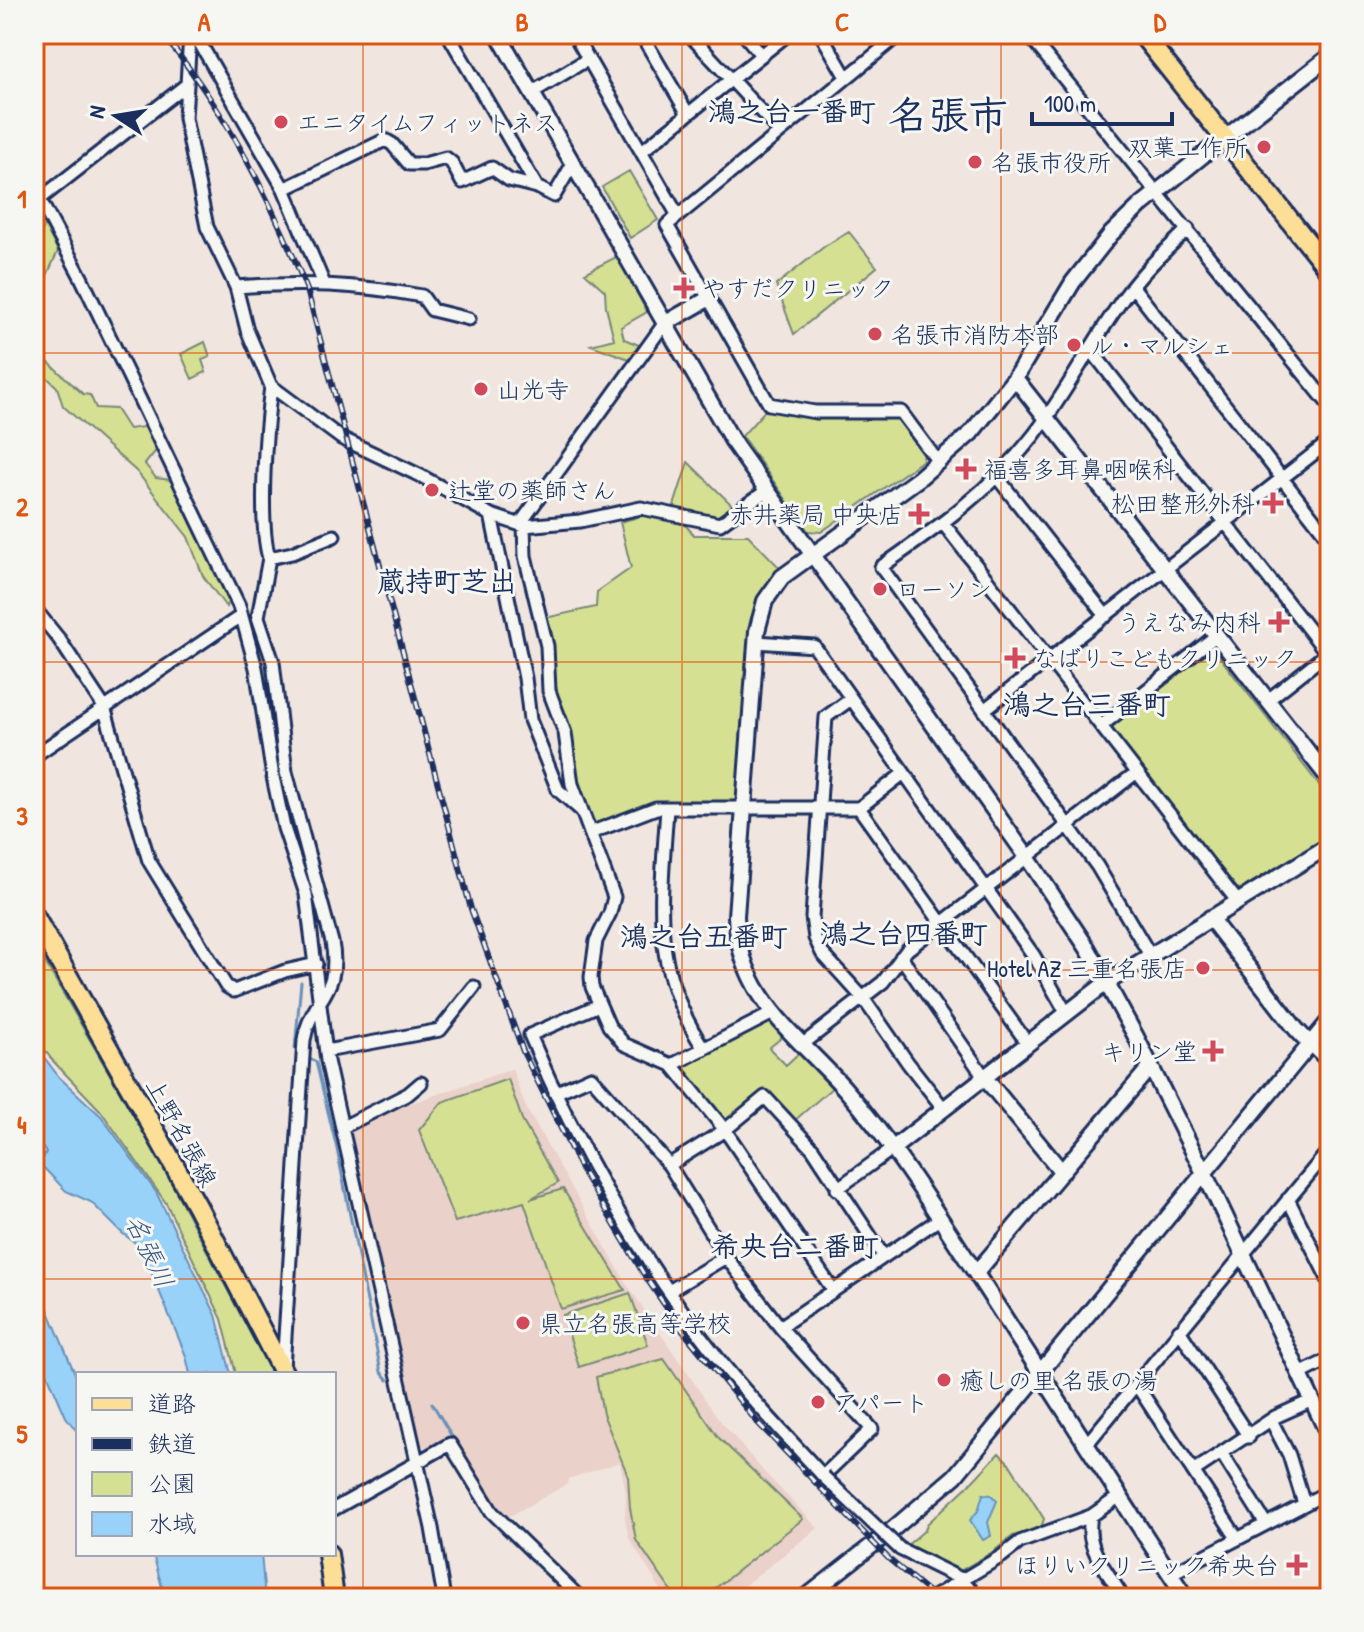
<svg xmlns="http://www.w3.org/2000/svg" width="1364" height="1632" viewBox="0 0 1364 1632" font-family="'Patrick Hand','Klee One',sans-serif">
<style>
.built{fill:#ead1c9}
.green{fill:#d5e093;stroke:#788878;stroke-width:2}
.water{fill:#99d2f9;stroke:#6791bb;stroke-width:2}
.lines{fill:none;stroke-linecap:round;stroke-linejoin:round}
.stream{stroke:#6791bb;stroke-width:3}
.minor-casing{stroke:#1b2f5e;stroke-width:17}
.tertiary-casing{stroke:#1b2f5e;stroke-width:20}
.primary-casing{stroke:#1b2f5e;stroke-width:24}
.trunk-casing{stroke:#1b2f5e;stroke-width:24}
.minor{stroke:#f6f6f2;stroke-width:11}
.tertiary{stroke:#f6f6f2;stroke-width:14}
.primary{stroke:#fcde96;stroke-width:18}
.trunk{stroke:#fcde96;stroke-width:18}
.rail-casing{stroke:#1b2f5e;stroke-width:6}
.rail{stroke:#f6f6f2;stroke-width:3;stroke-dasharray:9;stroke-linecap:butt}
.minor-bridge-casing{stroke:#1b2f5e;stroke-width:17;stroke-linecap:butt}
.minor-bridge{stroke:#f6f6f2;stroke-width:11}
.grid{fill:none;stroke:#de5710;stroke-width:2;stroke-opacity:0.55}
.poi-dot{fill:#d1495b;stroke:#f6f6f2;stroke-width:3}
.labels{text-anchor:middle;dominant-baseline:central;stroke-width:6;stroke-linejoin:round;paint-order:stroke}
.poi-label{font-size:24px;fill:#1b2f5e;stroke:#f6f6f2;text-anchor:start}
.street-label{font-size:24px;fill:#1b2f5e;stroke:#f6f6f2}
.water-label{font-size:26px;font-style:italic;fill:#3a5885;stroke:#f6f6f2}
.quarter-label{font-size:28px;font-weight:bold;fill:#1b2f5e;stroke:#f6f6f2}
.town-label{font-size:40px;font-weight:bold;fill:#1b2f5e;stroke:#f6f6f2}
.neatline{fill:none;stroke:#de5710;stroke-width:3}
.grid-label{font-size:26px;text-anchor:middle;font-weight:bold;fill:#de5710}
</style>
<rect width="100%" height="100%" fill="#f1e5df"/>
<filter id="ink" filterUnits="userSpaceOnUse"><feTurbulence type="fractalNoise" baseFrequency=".0125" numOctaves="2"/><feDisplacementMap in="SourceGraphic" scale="16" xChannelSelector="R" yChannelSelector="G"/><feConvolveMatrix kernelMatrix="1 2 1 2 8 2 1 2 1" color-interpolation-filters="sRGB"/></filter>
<g filter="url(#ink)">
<path class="built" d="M512,1069L526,1108L628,1286L718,1418L764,1472L818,1528L728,1598H666L629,1538L625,1519L626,1494L620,1462L568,1479L567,1484L508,1517L475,1478L451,1439L429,1449L418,1443L403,1359L356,1166L351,1130L397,1108Z"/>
<path class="green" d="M629,171L658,220L630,238L602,187Z
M45,226L58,251L45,280L34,286V242Z
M849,232L877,267L794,334L776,285L825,246Z
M618,256L647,312L621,327L624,339L639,345L629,359L591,345L614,339L606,307L605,291L585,273Z
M205,342L210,357L202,360L206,372L192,379L181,354Z
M34,349L83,394L90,395L96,408L116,409L129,429L150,426L159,447L145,464L156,478L171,480L178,486L196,530L229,599L226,607L203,576L188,537L137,472L63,406L57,387L34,365Z
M768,407L894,416L902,420L925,452L922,461L821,532L808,531L742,436Z
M688,462L736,509L715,519L680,511L674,506Z
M649,514L681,520L694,535H748L780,568L759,597L751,618L745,666L741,802L654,806L589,830L553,673L545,618L596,607L597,592L631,568L620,522Z
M1211,646L1330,799V835L1241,889L1233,887L1110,730L1112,724Z
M34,943L161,1163L269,1369V1374H236L222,1319L166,1203L100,1110L53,1061L34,1036Z
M771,1017L786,1034L769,1048L786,1065L800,1052L833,1087L793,1122L766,1095L724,1126L679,1066Z
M508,1079L523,1122L558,1183L530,1199L563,1189L625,1290L561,1309L524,1202L455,1222L419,1130L442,1102Z
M630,1293L648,1345L579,1367L563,1315Z
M664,1359L719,1438L803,1519L703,1598H676L636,1540L630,1508L628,1476L603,1414L596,1377Z
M999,1453L1009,1463L1044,1519L1041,1528L1013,1536L994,1551L960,1571L905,1547L925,1530L927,1524L972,1482Z"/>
<path class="water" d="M34,1044L59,1077L101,1116L156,1192L216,1315L231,1374H190L186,1356L141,1247L122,1233L91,1202L66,1191L40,1164L46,1152L34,1137Z
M34,1276L78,1381V1433L66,1417L44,1366L34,1351Z
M983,1494L991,1495L997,1501L988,1522L991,1536L983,1540L970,1520L978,1511Z
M153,1554H261L265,1598H165Z"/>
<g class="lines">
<path class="stream" d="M299,1052L295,1049L301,982
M305,1057L316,1062L337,1149L381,1372L388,1380
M432,1403L467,1462"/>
<g class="minor-casing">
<path id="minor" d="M190,34L185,118L207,227L236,287L247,330L271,386L341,438L421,476L491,515L524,526L580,521L641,508L720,524L766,491
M448,34L537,187
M574,34L677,214
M641,34L688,114
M689,34L780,132
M744,34L761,55
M821,34L846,77
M900,34L667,225L769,404L815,412H901L939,463
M1028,34L1330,406
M197,38L284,189L385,140L392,144L409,164H424L446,158L452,163L462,182L492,168L509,180L537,187L554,196L572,165
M531,93L588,59
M642,151L788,34
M34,189L81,277L239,606L256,668L273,777L284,828L306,894L327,1061L432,1528L444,1598
M284,189L324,284
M40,199L186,85
M236,287C303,282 355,284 422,296L432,310L469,319
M1133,287L1330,540
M1091,350L1330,657
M271,386C266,427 258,520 269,558L258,617L273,662L286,772L332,942C342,995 311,997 304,1040L283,1368
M997,477L1106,616
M491,515L525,678L530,720L558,790L582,811
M943,523L1238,902
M520,524L664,324
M524,526L525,556L547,646L549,691L565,733L572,784L614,897L610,913L596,941L591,977L592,987L609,1026L624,1044L672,1065L725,1130L833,1290
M269,558L292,553L334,536
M34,608L59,639L104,707L149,861L226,986L234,991L285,971L316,964
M756,642L814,646L1034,956L1067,1014
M851,699L826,717L812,917L815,938L822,953L863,998L908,1063L944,1109
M1268,700L1330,651
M984,710L1330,441
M1101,726L1217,635
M34,756L241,616
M667,808C661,903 649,965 704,1049
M859,808L1028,1044
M590,833L656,808H859L904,773
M1150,955L1097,866L881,567C937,528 992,489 1034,435C1068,391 1092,341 1125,296C1143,271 1166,250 1188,229
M901,957L985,1078
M803,1044L883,982L907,950L1137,772
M1310,1044L1330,1064
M326,1051L440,1030L474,987
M672,1065L773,1013
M555,1093L591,1077L669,1165L726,1257L780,1327L872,1429L823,1476C788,1437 750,1399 717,1357C643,1264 576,1145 530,1035L599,1005
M343,1127L408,1094L421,1083
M669,1165L725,1130L765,1097L813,1149L884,1257
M837,1189L892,1149
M1288,1199L1330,1283
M669,1291L726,1257
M780,1327L941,1218
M1179,1330L1249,1437
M1300,1374L1330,1359
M1136,1384L1237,1538
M1272,1422L1289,1455L1304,1504
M1086,1445L1330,1149
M1222,1454L1266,1524
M1194,1471L1275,1417L1304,1404
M334,1509L450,1444L492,1512L580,1598
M1091,1516C1084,1550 1108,1570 1123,1598
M900,1549L961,1579L979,1598
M1170,1574L1330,1491
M932,1598L1002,1556L1020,1542L1091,1516L1120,1496"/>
</g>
<g class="tertiary-casing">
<path id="tertiary" d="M498,34L735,445L1027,857L1088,949L1135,1035L1216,1197L1330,1438
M34,200L39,197
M664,324L708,299
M1015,378L1330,780
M1210,918L1296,1029L1310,1044
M985,1078L1062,1172
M892,1149L1106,983L1330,845
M976,1273L1151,1066
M805,1598L893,1529L955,1476L1330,1020
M1186,1598C1116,1492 1048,1384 979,1278C937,1214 896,1147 846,1090C796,1034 739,998 736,916L757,631L765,601L782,577L918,479L971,433L1015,378L1073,282L1111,234L1140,206L1207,152L1330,56"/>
</g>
<g class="primary-casing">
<path id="primary" d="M34,916L197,1206L284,1374
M328,1554L334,1598"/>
</g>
<g class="trunk-casing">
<path id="trunk" d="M1142,34L1330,271"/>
</g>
<use href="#minor" class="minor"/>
<use href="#tertiary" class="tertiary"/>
<use href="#primary" class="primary"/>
<use href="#trunk" class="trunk"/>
<g class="rail-casing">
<path id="rail" d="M162,34C226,110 271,199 307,290L471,909L524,1054L581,1169L645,1276L679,1326L758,1423L890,1560L936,1598"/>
</g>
<use href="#rail" class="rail"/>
<g class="minor-bridge-casing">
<path id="minor-bridge" d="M823,1476L900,1549"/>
</g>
<use href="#minor-bridge" class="minor-bridge"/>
</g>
</g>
<path class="grid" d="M363,34V1598M682,34V1598M1001,34V1598M34,353H1330M34,662H1330M34,970H1330M34,1279H1330"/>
<g class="poi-dot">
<circle cx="281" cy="122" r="8"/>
<circle cx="1264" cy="147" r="8"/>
<circle cx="975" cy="162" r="8"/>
<path d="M680 276h8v8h8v8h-8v8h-8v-8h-8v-8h8z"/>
<circle cx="875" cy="334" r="8"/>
<circle cx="1074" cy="345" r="8"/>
<circle cx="481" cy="389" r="8"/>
<path d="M962 457h8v8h8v8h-8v8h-8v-8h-8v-8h8z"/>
<circle cx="432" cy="490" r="8"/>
<path d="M1269 491h8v8h8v8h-8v8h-8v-8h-8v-8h8z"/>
<path d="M915 502h8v8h8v8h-8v8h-8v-8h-8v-8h8z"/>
<circle cx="880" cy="589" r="8"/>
<path d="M1275 610h8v8h8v8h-8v8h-8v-8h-8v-8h8z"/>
<path d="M1011 646h8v8h8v8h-8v8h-8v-8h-8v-8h8z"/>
<circle cx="1203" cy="968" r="8"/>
<path d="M1209 1039h8v8h8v8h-8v8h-8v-8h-8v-8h8z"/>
<circle cx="523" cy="1323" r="8"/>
<circle cx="944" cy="1380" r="8"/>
<circle cx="818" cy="1402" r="8"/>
<path d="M1293 1553h8v8h8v8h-8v8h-8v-8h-8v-8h8z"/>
</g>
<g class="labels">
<g class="poi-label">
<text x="297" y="122">エニタイムフィットネス</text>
<text x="1248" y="147" text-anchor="end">双葉工作所</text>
<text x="991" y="162">名張市役所</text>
<text x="702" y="288">やすだクリニック</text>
<text x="891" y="334">名張市消防本部</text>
<text x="1090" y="345">ル・マルシェ</text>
<text x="497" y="389">山光寺</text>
<text x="984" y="469">福喜多耳鼻咽喉科</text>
<text x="448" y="490">辻堂の薬師さん</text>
<text x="1255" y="503" text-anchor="end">松田整形外科</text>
<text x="903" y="514" text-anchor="end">赤井薬局 中央店</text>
<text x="896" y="589">ローソン</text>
<text x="1261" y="622" text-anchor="end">うえなみ内科</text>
<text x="1033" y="658">なばりこどもクリニック</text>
<text x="1187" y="968" text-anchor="end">Hotel AZ 三重名張店</text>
<text x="1197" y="1051" text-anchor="end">キリン堂</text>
<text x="539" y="1323">県立名張高等学校</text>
<text x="960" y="1380">癒しの里 名張の湯</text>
<text x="834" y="1402">アパート</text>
<text x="1279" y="1565" text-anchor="end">ほりいクリニック希央台</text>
</g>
<g class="street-label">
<text transform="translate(182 1132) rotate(61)">上野名張線</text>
</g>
<g class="water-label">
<text transform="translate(150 1251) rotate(65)">名張川</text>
</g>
<g class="quarter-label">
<text x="792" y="111">鴻之台一番町</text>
<text x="447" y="581">蔵持町芝出</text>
<text x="1087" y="704">鴻之台三番町</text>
<text x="904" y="933">鴻之台四番町</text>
<text x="704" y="936">鴻之台五番町</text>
<text x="795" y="1246">希央台二番町</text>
</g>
<g class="town-label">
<text x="948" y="114">名張市</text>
</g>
</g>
<rect width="1364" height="1632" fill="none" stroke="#f6f6f2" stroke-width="88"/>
<rect x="76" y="1372" width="260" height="184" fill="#f6f6f2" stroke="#9ea6b7" stroke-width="2"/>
<rect x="92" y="1398" width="40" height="12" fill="#fcde96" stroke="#9ea6b7" stroke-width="2"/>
<text x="148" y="1412" font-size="24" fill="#1b2f5e">道路</text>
<rect x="92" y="1438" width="40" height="12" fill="#1b2f5e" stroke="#9ea6b7" stroke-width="2"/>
<text x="148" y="1452" font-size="24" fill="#1b2f5e">鉄道</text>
<rect x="92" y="1472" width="40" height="24" fill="#d5e093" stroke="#9ea6b7" stroke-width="2"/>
<text x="148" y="1492" font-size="24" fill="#1b2f5e">公園</text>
<rect x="92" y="1512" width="40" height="24" fill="#99d2f9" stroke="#9ea6b7" stroke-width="2"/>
<text x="148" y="1532" font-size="24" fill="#1b2f5e">水域</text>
<g transform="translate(116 116) rotate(282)" stroke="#f6f6f2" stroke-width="6" paint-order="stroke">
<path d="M0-6L14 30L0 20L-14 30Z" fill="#1b2f5e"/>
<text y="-12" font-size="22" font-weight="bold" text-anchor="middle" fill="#1b2f5e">N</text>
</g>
<path d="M1032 112v12h140v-12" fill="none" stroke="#1b2f5e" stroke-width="4"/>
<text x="1044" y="112" font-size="24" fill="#1b2f5e" stroke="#f6f6f2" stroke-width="6" paint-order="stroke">100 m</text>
<rect x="44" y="44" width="1276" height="1544" class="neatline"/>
<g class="grid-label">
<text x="204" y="31">A</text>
<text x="522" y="31">B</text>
<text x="842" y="31">C</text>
<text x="1160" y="31">D</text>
<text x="22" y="208">1</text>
<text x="22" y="516">2</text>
<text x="22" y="825">3</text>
<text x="22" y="1134">4</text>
<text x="22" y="1443">5</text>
</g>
</svg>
